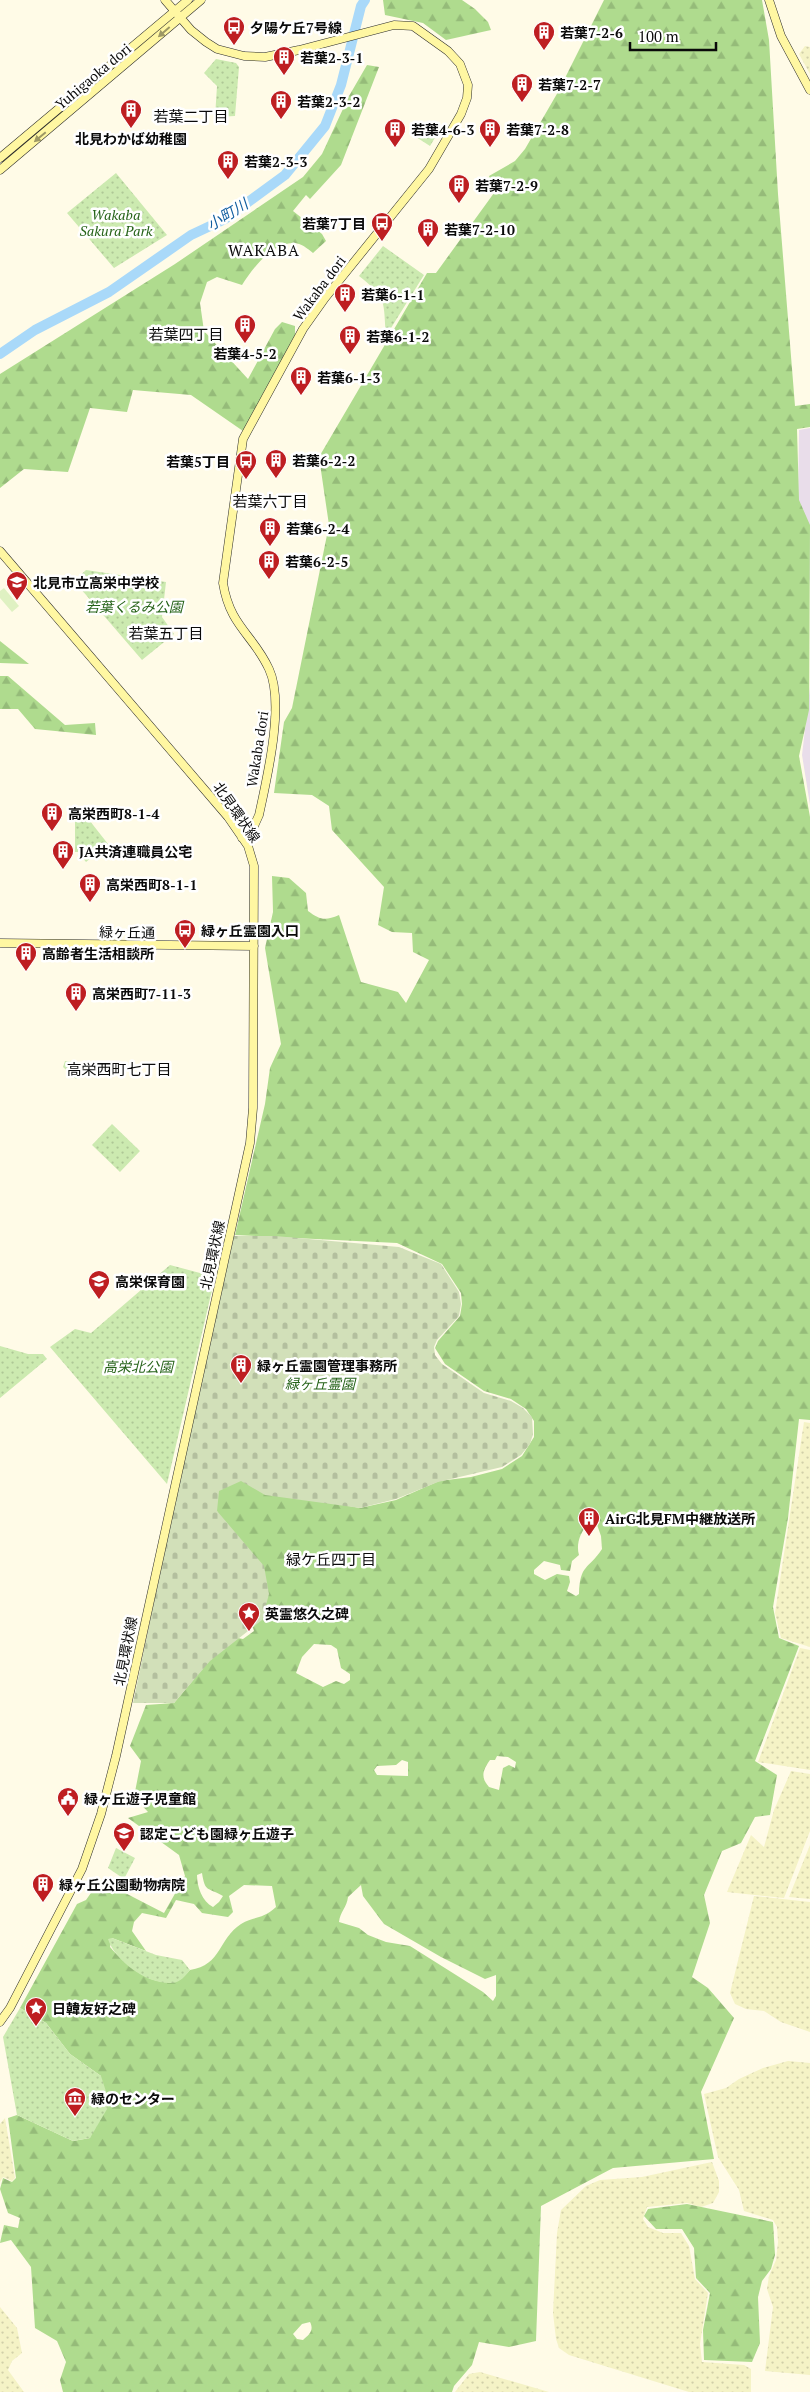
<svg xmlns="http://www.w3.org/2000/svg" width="810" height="2392" viewBox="0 0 810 2392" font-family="'PT Serif','Noto Sans JP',serif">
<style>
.industrial{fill:#e9ddea}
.farmland{fill:url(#farmland-dots)}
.forest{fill:url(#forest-firs);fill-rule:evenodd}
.cemetery{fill:url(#cemetery-stones)}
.park{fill:url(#park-dots)}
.pitch{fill:#dff1c2}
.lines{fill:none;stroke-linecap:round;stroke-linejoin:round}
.river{stroke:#a9d9f9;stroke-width:10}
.secondary-casing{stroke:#2c2c2c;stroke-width:9}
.secondary{stroke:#fff7a2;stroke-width:8}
.oneway{fill:#9d9865}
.labels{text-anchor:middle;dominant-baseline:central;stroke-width:5;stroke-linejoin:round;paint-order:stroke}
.poi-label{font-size:14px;font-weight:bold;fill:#0a0a0a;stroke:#fff;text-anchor:start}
.street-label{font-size:14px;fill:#0a0a0a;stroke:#fff}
.park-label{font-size:14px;font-style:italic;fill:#266319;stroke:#fff}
.neighbourhood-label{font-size:15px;fill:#0a0a0a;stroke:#fff}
.water-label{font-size:15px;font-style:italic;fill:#105d9f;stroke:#fff}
.quarter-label{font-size:16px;letter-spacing:1px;fill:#0a0a0a;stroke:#fff}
</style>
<defs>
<pattern id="farmland-dots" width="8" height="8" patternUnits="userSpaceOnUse" patternTransform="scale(1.25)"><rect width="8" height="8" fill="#f5f3c6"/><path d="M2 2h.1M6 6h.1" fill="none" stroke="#d1cfa9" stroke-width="1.8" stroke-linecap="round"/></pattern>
<pattern id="forest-firs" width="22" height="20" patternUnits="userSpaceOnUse" patternTransform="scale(1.25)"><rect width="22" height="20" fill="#afdb8e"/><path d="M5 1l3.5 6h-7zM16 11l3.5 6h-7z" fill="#95bb79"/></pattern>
<pattern id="cemetery-stones" width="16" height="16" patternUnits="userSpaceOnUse" patternTransform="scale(1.25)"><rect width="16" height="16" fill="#d2e0b9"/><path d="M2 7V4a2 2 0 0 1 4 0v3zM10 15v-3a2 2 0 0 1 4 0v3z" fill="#b3bf9e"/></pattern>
<pattern id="park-dots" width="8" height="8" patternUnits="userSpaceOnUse" patternTransform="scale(1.25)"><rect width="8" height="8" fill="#cceab0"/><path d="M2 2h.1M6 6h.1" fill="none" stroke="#aec796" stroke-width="1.8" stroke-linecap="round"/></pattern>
</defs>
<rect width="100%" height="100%" fill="#fffbe7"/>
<path class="industrial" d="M810,428V585L798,502L799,430Z
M810,687V805L802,755Z"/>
<path class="farmland" d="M805,46L810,47V74L799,54Z
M804,1422L810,1423V1647L781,1638L775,1613Z
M800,1648L810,1650V1770L758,1762Z
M791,1771L810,1774V1831L784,1898L727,1892L751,1835L764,1847L774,1810Z
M810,1845V1899L789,1897Z
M754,1896L810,1902V2032L781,2022L764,2011L746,2009L735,2004L730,1993Z
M788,2061L810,2063V2375L765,2371L773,2307L767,2289L769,2276L776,2260L778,2242L777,2227L773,2220L744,2211L739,2190L718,2157L704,2094L726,2088L739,2079L763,2068Z
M5,2118L15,2178L12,2181L3,2177L0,2182V2124Z
M712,2162L719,2181V2192L713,2203L701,2207L687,2203L647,2207L643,2219L648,2227L663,2233H681L689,2246L695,2279L708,2293L700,2344L702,2362L744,2365L751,2369V2392H689L569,2355L559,2348L556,2339L553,2313L557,2233L561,2210L586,2186L600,2180L642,2177Z
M0,2307L17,2328L22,2353L12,2361L8,2370L24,2392H0Z
M480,2372L549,2392H455L469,2374Z"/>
<path class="forest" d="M383,0H462L475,9L488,22L491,30L446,40L423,23L385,15Z
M604,0H762L769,40L778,194L795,406L810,404V427L797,429L799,500L810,525L809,710L799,756L810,817V1420L799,1419L788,1518L773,1607L779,1638L799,1646L755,1761L777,1775L770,1815L755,1817L741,1843L722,1851L704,1895L710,1923L692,1977L708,1988L734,2018L701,2092L714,2159L613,2168L541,2206L536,2341L509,2347L479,2342L472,2365L454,2386L452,2392H63L60,2380L66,2362L57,2341L35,2328L31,2267L11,2240L0,2243L4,2225L18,2228L20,2218L8,2213L0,2189L3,2178L12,2182L16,2178L8,2118L17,2115L73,2141L90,2138L101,2076L70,2054L46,2023L20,2008L77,1904L86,1900L100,1880L164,1913L185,1876L179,1855L128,1818L148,1812L134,1797L141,1761L130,1746L146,1705L174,1703L209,1661L238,1638L243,1639L254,1631L217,1511L216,1487L244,1424L285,1494L360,1508L396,1500L439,1481L471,1477L502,1469L522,1456L534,1437V1421L526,1409L511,1399L484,1391L445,1364L435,1348L438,1341L460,1316L462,1304L461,1293L442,1264L397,1243L235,1235L265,1104L270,1068L281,1044L265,948L273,912L272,876L289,878L306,893L308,911C320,920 325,921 339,915L361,982L398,992L406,1003L429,960L413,952L412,933L392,932L378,925L384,887L332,830L329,806L312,795L274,793L284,722L292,708L329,525L319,457L427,273H436L494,193L489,176L515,161L525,149L558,92ZM595,1519L601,1536L602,1549C588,1570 580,1564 579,1594L576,1596L567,1591L570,1582L569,1576L557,1574L545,1580L534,1574V1570L544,1561L560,1565L561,1570L570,1571L572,1561L579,1555C575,1542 583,1525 595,1519ZM314,1644L331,1645L337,1649L341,1668L350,1674V1680L344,1684L336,1681L323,1687L296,1673L302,1657ZM497,1756L508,1757L516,1762L515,1768L509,1765L503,1768L499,1790L489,1787C480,1777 483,1770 490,1760H495ZM402,1760L408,1762V1776L377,1775L374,1770L377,1766L396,1765ZM202,1873C205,1893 208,1887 223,1896L219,1902L213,1907C202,1901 197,1887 197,1875ZM244,1885L272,1886L276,1907C262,1920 254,1916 241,1924C218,1939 222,1965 190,1970C165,1999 129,1969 110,1947L112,1938L146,1951L132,1931L134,1922L142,1913L166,1918L176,1900L194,1904L202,1913L228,1917L233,1912L229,1896ZM361,1885L363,1896L384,1924L441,1957L485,1979L496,1975V1996L493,2001L483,1992L410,1946L386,1942L368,1935L359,1928L339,1922C340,1912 347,1907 348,1897ZM310,2322C314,2330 310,2334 303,2340L297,2339L293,2334L302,2324Z
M367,65L379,67L341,165L310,199L306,195L293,211L322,234L326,241L313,253C307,248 300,242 292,243C270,245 253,268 242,285L217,277L207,282L200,303L204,331L248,379L275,329L282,322L295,326V335L243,431L191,395L133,390L127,412L90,408L68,472L24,469L0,488V374L175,264L303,177L322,154L349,96Z
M0,641L29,664L0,663Z
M0,676H8L65,725L95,723L96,735L35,729L18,709H0Z
M687,2204L773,2222L775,2255L771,2269L762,2281L758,2297L760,2343L752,2362L704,2360L703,2330L710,2293L696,2278L694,2248L682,2229H656L644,2216L648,2209Z"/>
<path class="cemetery" d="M234,1236H275L399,1247L441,1264L459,1292L461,1304L459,1316L437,1340L434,1347L435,1355L442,1364L484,1393L511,1401L523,1408L532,1417L533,1434L530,1444L521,1455L502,1467L438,1482L396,1499L360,1508L265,1495L241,1481L219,1491L217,1511L264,1566L269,1594L262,1620L210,1661L174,1703H133L208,1342Z"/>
<path class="park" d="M216,59L236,63L239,67L235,116L215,117L217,86L204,73Z
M424,122L439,131L430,146L416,137Z
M116,173L167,235L114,268L67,213Z
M383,246L424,275L386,336C383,301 388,299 359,276Z
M86,570L166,582L162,617L174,634L142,660L74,581Z
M75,815L86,816L108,844L86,862L78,852H75Z
M65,1061L89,1064L76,1079L63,1067Z
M112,1124L140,1151L120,1172L92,1145Z
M170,1265L215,1277L167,1484L50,1347L75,1329L91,1333Z
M0,1346L28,1354H43L47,1359L0,1398Z
M116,1848L135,1858L124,1879L108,1868Z
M112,1938L156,1955L182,1960L190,1970C185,1976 181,1982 172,1983C148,1985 115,1961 108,1939Z
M20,2008L46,2023L70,2054L101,2076L110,2104L90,2138L73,2141L17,2115L3,2037Z"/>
<path class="pitch" d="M4,588L19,606L12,612L0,598V591Z"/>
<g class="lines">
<path class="river" d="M0,354L35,330L109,292L191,235L225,219L285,175L325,126L341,85L361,6L365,0"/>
<g class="secondary-casing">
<path id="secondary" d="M165,0L191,30L206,42L217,49L244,56L265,57L299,50L394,25L413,26L448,51L460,64L468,85L467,98L461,114L429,169L325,298L303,329L243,439L223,583C230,627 253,634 269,669C285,703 267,778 259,815L254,826L242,838
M769,0L781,36L810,90
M0,158L188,0
M0,170L201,0
M0,551L228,817L248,846L254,866L253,1108L250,1143L116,1756L101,1814L82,1869L10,2008L0,2022
M0,943L254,946"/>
</g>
<use href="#secondary" class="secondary"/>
</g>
<defs><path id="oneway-solid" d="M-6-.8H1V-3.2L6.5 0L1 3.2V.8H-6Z" transform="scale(1.25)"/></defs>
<g class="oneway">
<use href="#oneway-solid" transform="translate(164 32) rotate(139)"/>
<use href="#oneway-solid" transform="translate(40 137) rotate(140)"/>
</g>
<defs>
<g id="bus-pin" transform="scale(1.125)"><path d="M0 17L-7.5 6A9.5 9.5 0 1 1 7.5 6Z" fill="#be1e21" stroke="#fff"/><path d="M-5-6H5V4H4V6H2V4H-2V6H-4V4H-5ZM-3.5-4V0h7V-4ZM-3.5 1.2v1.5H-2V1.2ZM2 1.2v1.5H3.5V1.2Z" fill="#fff"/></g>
<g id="building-pin" transform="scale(1.125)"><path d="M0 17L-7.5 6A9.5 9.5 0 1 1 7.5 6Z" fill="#be1e21" stroke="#fff"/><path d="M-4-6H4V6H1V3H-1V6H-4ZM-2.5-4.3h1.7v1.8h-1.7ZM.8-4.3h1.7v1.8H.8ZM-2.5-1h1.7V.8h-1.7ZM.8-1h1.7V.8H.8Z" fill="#fff"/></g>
<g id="school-pin" transform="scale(1.125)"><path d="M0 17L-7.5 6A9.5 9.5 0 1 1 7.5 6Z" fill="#be1e21" stroke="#fff"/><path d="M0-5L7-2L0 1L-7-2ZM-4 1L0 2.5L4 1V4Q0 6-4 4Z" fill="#fff"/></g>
<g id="sight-pin" transform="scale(1.125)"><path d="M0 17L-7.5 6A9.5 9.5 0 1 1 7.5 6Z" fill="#be1e21" stroke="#fff"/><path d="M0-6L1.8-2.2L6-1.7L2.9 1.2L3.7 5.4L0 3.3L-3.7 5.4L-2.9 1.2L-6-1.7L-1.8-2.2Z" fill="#fff"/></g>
<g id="civic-pin" transform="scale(1.125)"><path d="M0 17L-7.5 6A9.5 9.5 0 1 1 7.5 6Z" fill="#be1e21" stroke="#fff"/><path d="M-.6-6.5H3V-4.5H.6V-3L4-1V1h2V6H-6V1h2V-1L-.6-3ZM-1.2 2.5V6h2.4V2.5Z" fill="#fff"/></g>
<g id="museum-pin" transform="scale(1.125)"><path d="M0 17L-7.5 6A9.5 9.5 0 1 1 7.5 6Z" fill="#be1e21" stroke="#fff"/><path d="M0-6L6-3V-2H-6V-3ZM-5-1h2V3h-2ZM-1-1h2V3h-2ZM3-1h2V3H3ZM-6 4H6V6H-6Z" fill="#fff"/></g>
</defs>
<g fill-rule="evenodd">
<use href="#bus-pin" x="234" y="27"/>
<use href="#building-pin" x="544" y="32"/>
<use href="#building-pin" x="284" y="57"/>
<use href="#building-pin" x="522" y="84"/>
<use href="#building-pin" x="281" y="101"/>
<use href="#building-pin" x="131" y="110"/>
<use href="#building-pin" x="395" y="129"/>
<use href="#building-pin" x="490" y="129"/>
<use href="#building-pin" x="228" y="161"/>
<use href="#building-pin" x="459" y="185"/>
<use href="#bus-pin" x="382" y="223"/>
<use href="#building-pin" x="428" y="229"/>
<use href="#building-pin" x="345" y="294"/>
<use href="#building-pin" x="245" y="325"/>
<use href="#building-pin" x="350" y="336"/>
<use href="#building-pin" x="301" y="377"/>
<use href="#building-pin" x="276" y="460"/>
<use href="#bus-pin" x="246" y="461"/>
<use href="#building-pin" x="270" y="528"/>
<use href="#building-pin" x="269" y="561"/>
<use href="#school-pin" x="17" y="582"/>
<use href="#building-pin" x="52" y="813"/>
<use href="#building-pin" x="63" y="851"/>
<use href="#building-pin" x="90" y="884"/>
<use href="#bus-pin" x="185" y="930"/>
<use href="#building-pin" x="26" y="953"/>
<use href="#building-pin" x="76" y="993"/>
<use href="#school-pin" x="99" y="1281"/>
<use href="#building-pin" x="241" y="1365"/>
<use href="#building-pin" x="589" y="1518"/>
<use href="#sight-pin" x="249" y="1613"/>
<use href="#civic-pin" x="68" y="1798"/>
<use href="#school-pin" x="124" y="1833"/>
<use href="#building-pin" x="43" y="1884"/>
<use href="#sight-pin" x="36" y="2008"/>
<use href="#museum-pin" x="75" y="2098"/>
</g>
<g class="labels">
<g class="poi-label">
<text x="250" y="27">夕陽ケ丘7号線</text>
<text x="560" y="32">若葉7-2-6</text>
<text x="300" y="57">若葉2-3-1</text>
<text x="538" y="84">若葉7-2-7</text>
<text x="297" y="101">若葉2-3-2</text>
<text x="411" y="129">若葉4-6-3</text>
<text x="506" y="129">若葉7-2-8</text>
<text x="131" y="138" text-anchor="middle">北見わかば幼稚園</text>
<text x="244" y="161">若葉2-3-3</text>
<text x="475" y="185">若葉7-2-9</text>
<text x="366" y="223" text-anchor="end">若葉7丁目</text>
<text x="444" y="229">若葉7-2-10</text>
<text x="361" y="294">若葉6-1-1</text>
<text x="366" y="336">若葉6-1-2</text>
<text x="245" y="353" text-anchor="middle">若葉4-5-2</text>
<text x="317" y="377">若葉6-1-3</text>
<text x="292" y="460">若葉6-2-2</text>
<text x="230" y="461" text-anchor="end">若葉5丁目</text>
<text x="286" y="528">若葉6-2-4</text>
<text x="285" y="561">若葉6-2-5</text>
<text x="33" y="582">北見市立高栄中学校</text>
<text x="68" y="813">高栄西町8-1-4</text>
<text x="79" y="851">JA共済連職員公宅</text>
<text x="106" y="884">高栄西町8-1-1</text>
<text x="201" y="930">緑ヶ丘霊園入口</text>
<text x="42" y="953">高齢者生活相談所</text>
<text x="92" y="993">高栄西町7-11-3</text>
<text x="115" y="1281">高栄保育園</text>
<text x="257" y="1365">緑ヶ丘霊園管理事務所</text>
<text x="605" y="1518">AirG北見FM中継放送所</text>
<text x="265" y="1613">英霊悠久之碑</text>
<text x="84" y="1798">緑ヶ丘遊子児童館</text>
<text x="140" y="1833">認定こども園緑ヶ丘遊子</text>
<text x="59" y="1884">緑ヶ丘公園動物病院</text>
<text x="52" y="2008">日韓友好之碑</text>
<text x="91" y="2098">緑のセンター</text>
</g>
<g class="street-label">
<text transform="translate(93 76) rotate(-40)">Yuhigaoka dori</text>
<text transform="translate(319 288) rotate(-53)">Wakaba dori</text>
<text transform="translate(257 749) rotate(-81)">Wakaba dori</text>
<text transform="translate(237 812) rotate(55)">北見環状線</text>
<text transform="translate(127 932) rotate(1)">緑ヶ丘通</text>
<text transform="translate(212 1255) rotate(-78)">北見環状線</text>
<text transform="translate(125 1651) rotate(-79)">北見環状線</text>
</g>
<g class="park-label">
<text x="116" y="214">Wakaba<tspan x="116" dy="16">Sakura Park</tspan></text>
<text x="134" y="606">若葉くるみ公園</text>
<text x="138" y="1366">高栄北公園</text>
<text x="320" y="1383">緑ヶ丘霊園</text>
</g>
<g class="neighbourhood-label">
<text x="191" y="116">若葉二丁目</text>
<text x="186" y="334">若葉四丁目</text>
<text x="270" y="501">若葉六丁目</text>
<text x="166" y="633">若葉五丁目</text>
<text x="119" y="1069">高栄西町七丁目</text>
<text x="331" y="1559">緑ケ丘四丁目</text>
</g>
<g class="water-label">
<text transform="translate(227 214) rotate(-32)">小町川</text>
</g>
<g class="quarter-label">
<text x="264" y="250">WAKABA</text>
</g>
</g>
<path d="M630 42v8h86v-8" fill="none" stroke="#0a0a0a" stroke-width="2.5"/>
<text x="638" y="42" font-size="15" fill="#0a0a0a" stroke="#ffffff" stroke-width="4" paint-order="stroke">100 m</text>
</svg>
